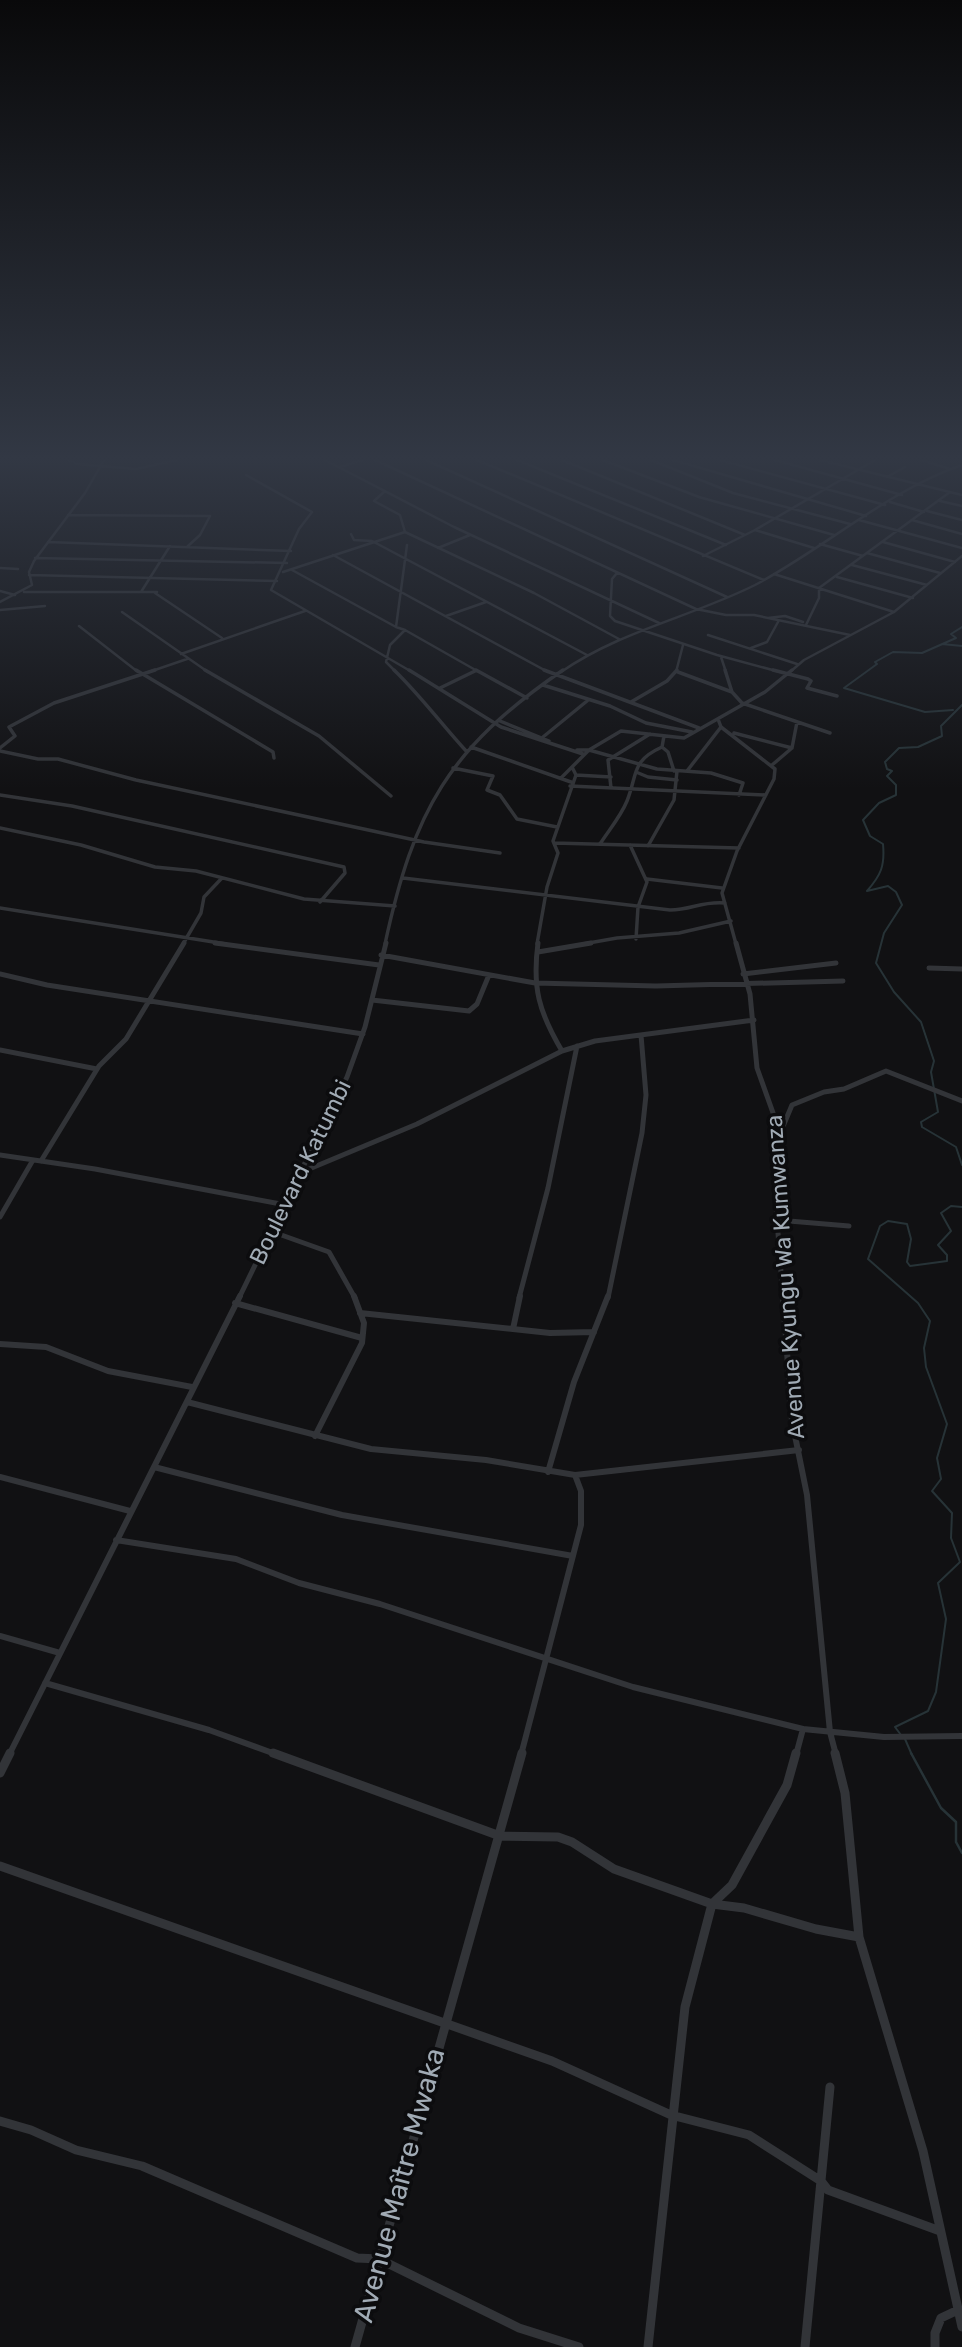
<svg xmlns="http://www.w3.org/2000/svg" width="962" height="2347" viewBox="0 0 962 2347" font-family="Rubik,sans-serif">
<style>
.lines{fill:none;stroke-linecap:round;stroke-linejoin:round}
.stream-far1{stroke:#273337;stroke-width:2}
.stream{stroke:#273337;stroke-width:2.5}
.minor-far4{stroke:#323438;stroke-width:2.5}
.minor-far3{stroke:#323438;stroke-width:3.5}
.minor-far2{stroke:#323438;stroke-width:5}
.minor-far1{stroke:#323438;stroke-width:6}
.minor{stroke:#323438;stroke-width:9}
.labels{text-anchor:middle;dominant-baseline:central;stroke-width:7;stroke-linejoin:round;paint-order:stroke}
.street-label{font-size:23px;fill:#a1abb5;stroke:#0c0c0e}
.near-street-label{font-size:28px;fill:#a1abb5;stroke:#0c0c0e}
</style>
<rect width="100%" height="100%" fill="#111113"/>
<g class="lines">
<path class="stream-far1" d="M942,644L962,646
M962,705L941,726L942,736L918,747L899,748L885,762L887,769L892,771L887,776L896,785V795L879,803L863,820L870,836L883,844C885,866 881,875 867,891L888,886L896,892L902,905L884,933L876,963L894,992L921,1022L934,1061L931,1072L938,1112L921,1122L922,1127L956,1147L962,1165
M953,710L925,712L844,688L877,664L875,662L893,652L922,653L956,638L951,634L962,627
M901,1735L895,1727L928,1711L936,1692L946,1619L938,1583L960,1562L951,1538L952,1513L932,1491L941,1479L937,1458L947,1424L926,1367L924,1348L930,1321L918,1303L868,1259L880,1226L888,1221L907,1224L911,1239L907,1262L910,1266L947,1261V1255L938,1245L951,1231L941,1213L951,1206L962,1207
M905,1739L912,1755"/>
<path class="stream" d="M911,1753L941,1808L956,1822V1842L962,1853"/>
<path class="minor-far4" d="M69,460L77,464L136,469L177,460
M325,460L454,527L659,623
M375,460L696,609L726,615H754L850,635
M426,460L727,597
M477,460L764,580
M517,460L726,545
M562,460L745,535L755,530L814,548
M603,460L699,497L834,535
M651,460L733,493L850,524
M673,460L866,516
M720,460L885,505
M775,460L902,495
M820,460L962,495
M921,460L950,469
M340,467L362,460
M246,475L312,512L299,529L271,590L412,672
M887,477L905,467
M385,491L374,501L400,515L405,532
M940,501L962,506
M890,502L924,512
M927,511L962,520
M68,515L210,516
M859,520L962,548
M912,520L962,534
M755,530L875,460
M351,534L354,540L372,541L587,655
M48,542L291,551
M883,542L955,562
M820,544L863,556
M188,546L200,535L210,516
M438,548L470,535
M867,553L940,573
M333,555L548,672
M703,556L745,535
M35,558L287,563
M852,565L927,585
M0,568L18,569
M292,570L396,627
M283,572L405,532L534,593L619,639
M617,573L612,579L610,616L615,621L717,655L780,672
M774,574L894,612
M29,575L277,581
M837,577L913,598
M0,591L15,595
M24,592H157
M141,592L170,546
M155,593L222,638
M0,602L32,585L29,572L34,561L85,493L104,460
M0,610L45,606
M122,612L208,672
M446,616L486,602
M768,618L785,616L803,622
M806,625L819,598V588L950,492
M79,626L138,672
M405,630L479,672
M708,635L797,664
M751,648L767,642L778,622
M181,654L305,611
M721,657L726,672
M149,672L187,659
M396,672L386,662L390,645L405,630L396,627L407,545
M561,672C620,631 691,617 755,585C825,548 887,491 962,465
M676,672L683,645
M790,672L804,660L894,612L962,556"/>
<path class="minor-far3" d="M136,670L273,752L274,758
M205,670L319,736L391,796
M394,670C421,696 442,725 467,752
M409,670L501,727L583,754
M476,670L527,698
M544,670L699,728
M725,670L732,692L742,703L830,733
M773,670L808,679L811,681L807,688L837,696
M678,672L732,692
M543,685L610,706L646,723L692,732
M440,688L475,671
M631,702L667,681L677,670
M718,719L721,727L775,769L774,779L737,851L722,893L736,944
M500,721L549,741
M734,733L792,748
M664,736L662,747L668,752L674,771
M543,737L587,701
M471,747L571,782
M0,748L15,736L9,727L54,703L155,670
M577,750H589L621,731L684,738L765,692L792,670
M0,751L38,759H58L136,780L424,842L500,853
M772,765L792,748L797,722
M453,768L493,776L487,790L500,795L517,819L557,827
M687,771L721,727
M636,772L648,777L677,780
M576,775L611,777
M561,778L589,750L657,769L711,773L743,783L739,795
M570,786L766,795
M611,788L608,760L650,734
M0,795L72,806L344,867L345,873L320,902
M0,828L81,845L155,867L196,871L304,899L395,906
M554,843L739,848
M600,844C609,830 621,816 627,801C638,773 631,761 662,747
M630,845L647,882L638,907L636,939
M648,846L674,800L677,771
M403,878L670,910C692,910 701,901 725,903
M647,879L722,888
M0,908L226,944
M183,944L201,913L204,897L221,879
M385,944C414,810 448,749 563,670
M537,944L547,887L558,853L553,841L576,775L572,767
M583,944L617,938L679,933L731,921"/>
<path class="minor-far2" d="M215,943L379,965
M538,943C532,988 539,1012 562,1051
M736,943L750,994L757,1068L777,1124V1220L783,1298
M538,952L591,943
M381,955L535,983L656,986L843,981
M929,968L962,969
M0,974L47,985L363,1034
M743,974L836,963
M372,1000L469,1011L477,1004L489,975
M0,1050L97,1069
M779,1136L792,1105L824,1092L844,1089L886,1071L962,1101
M0,1155L95,1169L286,1205
M41,1161L99,1066L126,1039L184,943
M302,1172L417,1124L562,1051L595,1041L754,1020
M0,1217L33,1160
M777,1220L849,1226
M273,1232L329,1252L355,1298
M239,1298L347,1077L365,1027L386,943
M519,1298L548,1188L577,1046
M608,1298L642,1133L646,1095L641,1035"/>
<path class="minor-far1" d="M783,1296L792,1421L807,1495L830,1732L836,1755
M235,1303L362,1338
M360,1313L550,1333L594,1332
M513,1329L520,1296
M0,1344L46,1347L108,1371L192,1387
M187,1402L371,1449L486,1460L575,1475L799,1450
M315,1436L362,1343L364,1323L354,1296
M154,1467L342,1515L573,1556
M548,1472L574,1382L608,1296
M0,1477L130,1511
M116,1540L236,1559L299,1583L380,1604L633,1687L803,1729L884,1737L962,1736
M0,1636L60,1653
M45,1683L209,1730L278,1755
M9,1755L240,1296
M521,1755L581,1525V1491L575,1475
M796,1755L803,1729"/>
<path class="minor" d="M273,1753L500,1836L558,1837L572,1842L614,1869L712,1904L744,1908L816,1929L859,1937
M835,1753L845,1793L859,1937L923,2151L962,2327
M0,1773L10,1753
M0,1866L552,2061L671,2115L749,2135L821,2181L828,2190L940,2231
M0,2121L31,2130L76,2150L142,2166L357,2258L379,2259L519,2328L579,2347
M355,2347L522,1753
M648,2347L685,2007L712,1904L732,1885L787,1785L796,1753
M805,2347L830,2087
M935,2347V2333L941,2318L958,2310"/>
</g>
<linearGradient id="sky" x2="0" y2="1"><stop stop-color="#09090a"/><stop offset="0.58" stop-color="#323844"/><stop offset="1" stop-color="#323844" stop-opacity="0"/></linearGradient>
<rect width="962" height="789" fill="url(#sky)"/>
<g class="labels">
<g class="street-label">
<text transform="translate(300 1172) rotate(-64)">Boulevard Katumbi</text>
<text transform="translate(785 1277) rotate(-94)">Avenue Kyungu Wa Kumwanza</text>
</g>
<g class="near-street-label">
<text transform="translate(399 2185) rotate(-75)">Avenue Maître Mwaka</text>
</g>
</g>
</svg>
